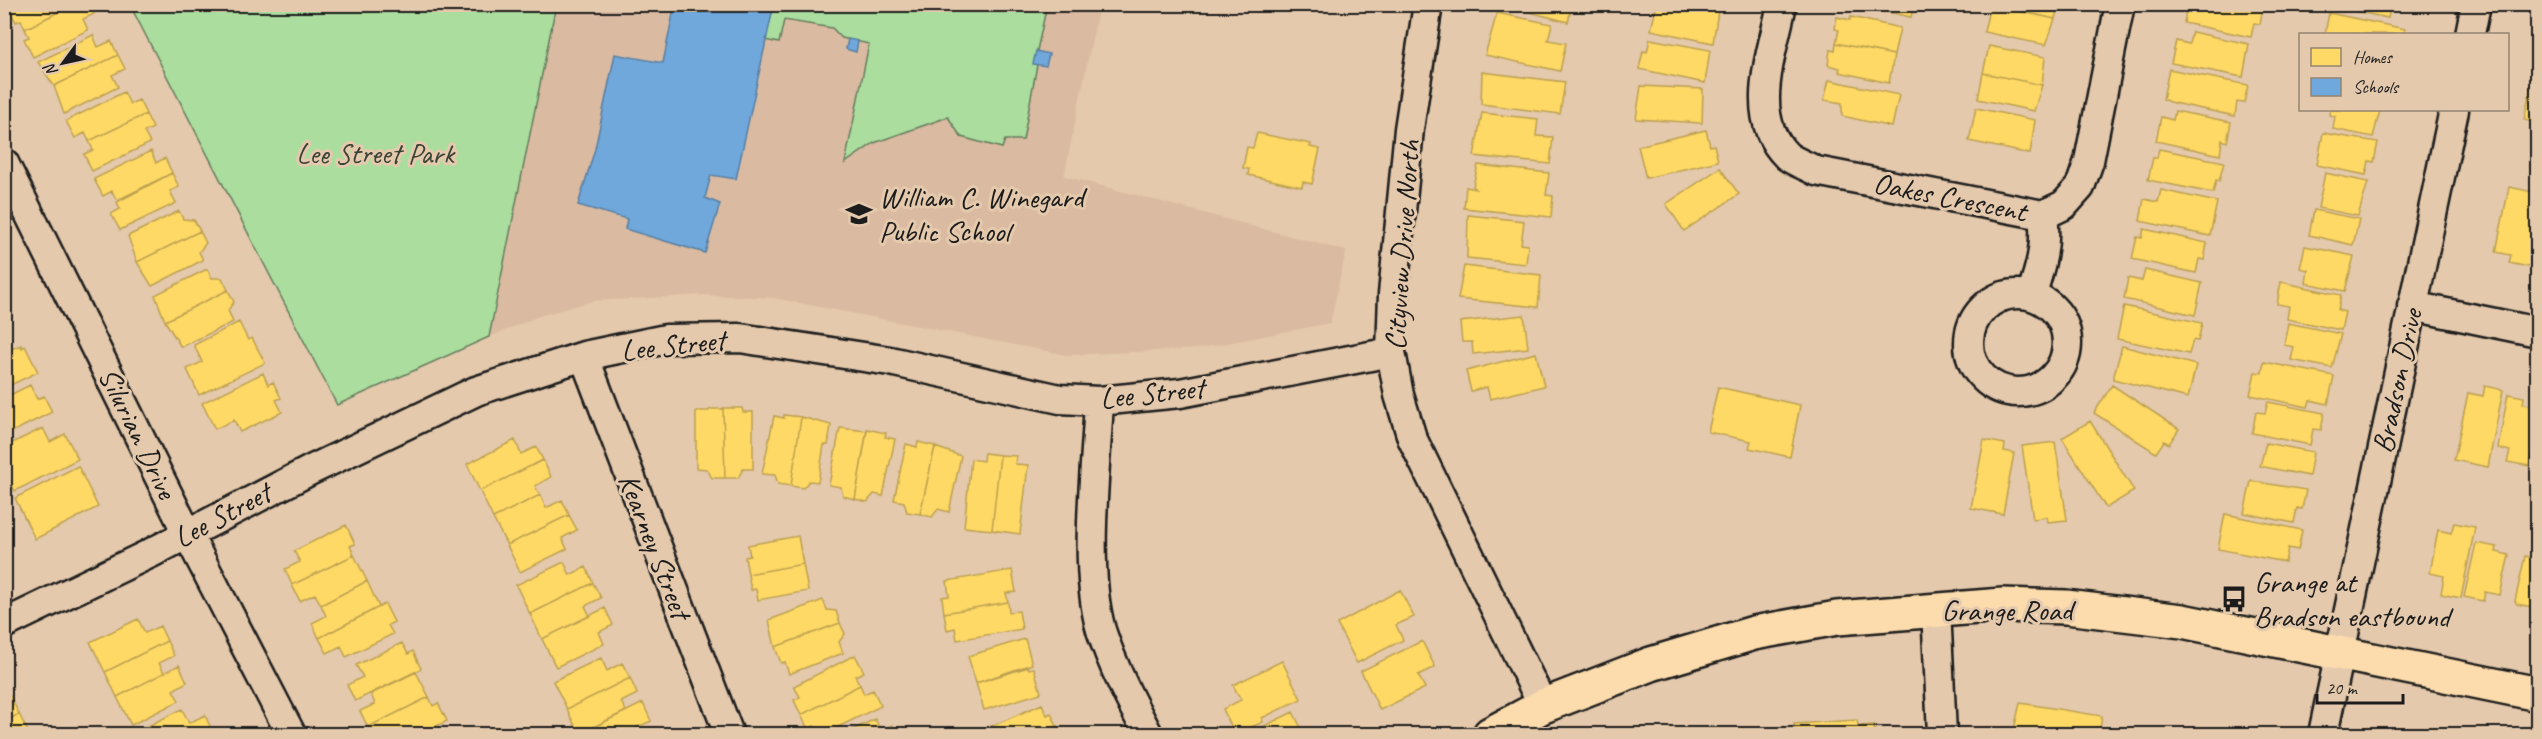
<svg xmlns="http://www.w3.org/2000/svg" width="2542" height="739" viewBox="0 0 2542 739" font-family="Caveat,sans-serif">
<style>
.built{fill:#dabaa0}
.green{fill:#abdd9e;stroke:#647c5d;stroke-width:1.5}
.homes{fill:#ffd966;stroke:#bba050;stroke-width:1.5}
.schools{fill:#6fa8dc;stroke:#567ea2;stroke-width:1.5}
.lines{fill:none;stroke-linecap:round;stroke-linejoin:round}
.minor-casing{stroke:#1c1c1c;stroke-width:33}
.major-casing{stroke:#1c1c1c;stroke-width:38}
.minor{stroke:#e4c9ac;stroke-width:28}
.major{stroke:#fcdcac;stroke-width:33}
.labels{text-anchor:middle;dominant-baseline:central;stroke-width:6;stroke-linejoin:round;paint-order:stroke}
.park-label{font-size:30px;fill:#394336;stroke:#e4c9ac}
.poi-label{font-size:30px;fill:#1c1c1c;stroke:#e4c9ac;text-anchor:start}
.street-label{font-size:30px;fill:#1c1c1c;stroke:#e4c9ac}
</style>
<rect width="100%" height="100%" fill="#e4c9ac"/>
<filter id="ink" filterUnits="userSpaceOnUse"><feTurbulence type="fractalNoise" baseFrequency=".0167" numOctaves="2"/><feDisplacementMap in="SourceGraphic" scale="12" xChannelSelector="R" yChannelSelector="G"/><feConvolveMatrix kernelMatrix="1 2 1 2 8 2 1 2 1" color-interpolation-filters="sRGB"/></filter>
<g filter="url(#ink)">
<path class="built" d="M556,5H1099L1064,176L1346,251L1330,323L1196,349L1067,355L774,298L704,295L592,301L539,316L489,337Z"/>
<path class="green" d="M130,5H556L489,337L337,405Z
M774,5H1047L1034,64L1037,65L1023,140H1005L1002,148L961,137L948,117L874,143L845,163L869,44L842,38L832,28L784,20L779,43L765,40Z"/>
<path class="homes" d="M74,4L25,29L21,20L16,22L7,5Z
M74,4H89L94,14L83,19L88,30L33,57L24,39L29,37L25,29Z
M1499,4H1572L1568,22Z
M1657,4H1690L1718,11L1713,43L1651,30Z
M1851,4H1914L1911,17Z
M1990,4H2058L2055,19Z
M2187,4H2257L2263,6L2260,24L2254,23L2251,37L2184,23Z
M2336,4H2391L2388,18L2335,7Z
M1990,5L2055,19L2046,45L1984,32Z
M1497,13L1552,24L1548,40L1566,43L1560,71L1485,55Z
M2329,13L2405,29L2404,34H2325Z
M1837,17L1850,20L1851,17L1900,28L1894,55L1836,43L1839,30L1835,29Z
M2192,32L2249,44L2243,77L2171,63L2176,41L2189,44Z
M93,35L98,47L111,41L118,55L54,86L38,62Z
M1650,39L1710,50L1705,83L1639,69L1643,51L1647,52Z
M1836,43L1894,55L1889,83L1839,72L1840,68L1828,65L1830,50L1835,51Z
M1989,46L2045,57L2042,85L1983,73Z
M118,55L125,69L112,75L118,87L64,114L54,86Z
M2536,60L2538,61V123L2524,120Z
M2169,69L2248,85L2244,103L2237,102L2235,116L2169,102L2163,99Z
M1482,72L1565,82L1560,114L1481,104Z
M1983,73L2042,85L2034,111L1978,99Z
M1829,80L1899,95L1892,127L1842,116V103L1824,100Z
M1641,86L1703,89L1702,123L1636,119Z
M124,92L130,104L139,100L146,114L89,141L85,133L75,138L66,121Z
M1976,108L2035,120L2030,154L1969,141Z
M2330,110H2380L2373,137L2333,129L2335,116L2329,115Z
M2175,111L2231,122L2227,142L2222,140L2220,155L2156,141L2161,117L2173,120Z
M1482,113L1538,119L1536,136L1553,137L1550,164L1474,156Z
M146,114L153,128L144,132L150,143L92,171L84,154L93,150L89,141Z
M1706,130L1710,146L1714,145L1718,161L1646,178L1638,146Z
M1257,133L1311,144L1310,147L1320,149L1312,184L1303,182L1302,187L1248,175L1249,169L1243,168L1247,147L1253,148Z
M2323,133L2378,142L2374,162L2369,161L2366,175L2317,165Z
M2159,149L2224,162L2219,181L2216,180L2213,193L2148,180L2153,158H2157Z
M151,151L156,163L165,158L172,173L122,198L116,199L112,191L103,196L94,179Z
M1478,165L1549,173L1546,195L1553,196L1551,217L1464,208L1466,187L1476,189L1473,186Z
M1720,168L1739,194L1684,231L1666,204Z
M172,173L179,187L170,191L176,203L120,230L111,214L120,209L117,202Z
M2325,173L2368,182L2358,216L2318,208Z
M2509,187L2538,193V224L2529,267L2509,263L2511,255L2496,252Z
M2161,190L2217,202L2210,236L2140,221L2144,199L2158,202Z
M2314,210L2359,219L2353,245L2309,235Z
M179,211L183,219L194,220L200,231L137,262L128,236Z
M1468,215L1524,221L1521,244L1528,245L1526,264L1467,258Z
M2144,229L2207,243L2204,260L2199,259L2196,273L2132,259L2137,237L2142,238Z
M200,231L206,243L199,252L203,260L152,286L137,262Z
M2305,246L2354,256L2345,291L2306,283L2308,270L2300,268Z
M1464,266L1541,275L1538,307L1458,299Z
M207,269L212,278H222L228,290L165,321L155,295Z
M2145,270L2202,283L2195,315L2124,299L2128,278L2142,281Z
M2281,282L2341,295L2338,310L2345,312L2341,330L2287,319L2289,306L2277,304Z
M228,290L234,302L228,310L233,322L181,347L165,321Z
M2124,306L2202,323L2198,341L2193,340L2189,354L2117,339Z
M1524,315L1528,348L1473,354L1472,342H1462L1460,322Z
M239,322L248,340L252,338L265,363L199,395L187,369L202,362L194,345Z
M2288,323L2341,334L2332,368L2291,360L2294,347L2284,345Z
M21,345L22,348L25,346L38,372L4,388V352Z
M2122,346L2196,365L2188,398L2113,379Z
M1536,353L1544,386L1490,399L1487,387L1471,391L1466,371Z
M2264,362L2334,376L2328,404L2310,400L2308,407L2250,395L2255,372L2262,373Z
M263,373L268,385L273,382L281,398L276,400L282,412L240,432L234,420L215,429L202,403Z
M30,385L37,399L44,396L52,412L4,436V398Z
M2112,385L2179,429L2169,444L2164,441L2156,453L2094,413Z
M2485,386L2503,390L2488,467L2454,460L2468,393L2483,396Z
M1718,387L1800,405L1790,457L1749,448L1751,441L1708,432Z
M2508,394L2524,397L2523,404L2538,406V420L2529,466L2507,462L2510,451L2498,448Z
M2268,402L2324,413L2321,430L2313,429L2310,445L2252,433L2256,412L2265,413Z
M723,408H742L743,412H753V469H743L738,478H725Z
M710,409H723L725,478H712L707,469L696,468V411H709Z
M784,415L801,417L791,486L778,484L775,475L762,474L774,416L784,418Z
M801,417L831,425L828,445H824L818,482L809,481L803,488L791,486Z
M2090,421L2134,491L2106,508L2062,438Z
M43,428L50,442L65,434L78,459L15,491L4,470V447Z
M840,428L867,431L855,499L843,496L841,487L829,485Z
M867,429L886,433L885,437L895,439L883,496L874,494L867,502L855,499Z
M515,440L521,454L536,447L543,460L480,491L467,464Z
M1984,440L2005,444L2004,451L2014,453L2003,514L1971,508Z
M918,442L935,446L920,514L907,512L904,502L894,500L906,444L917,447Z
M2055,442L2067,520L2048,522L2047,517L2033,519L2022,446Z
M2266,443L2313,452L2309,476L2260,466Z
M935,447L961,456L949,512L938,509L932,517L920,514Z
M984,453L1000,455L992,530L964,527L971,459L983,461Z
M1000,455L1016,456L1015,464L1028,465L1020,534L992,530Z
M543,460L551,477L535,486L540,495L493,518L480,491Z
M78,466L98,507L35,539L15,498Z
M2251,481L2306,490L2302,509L2297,508L2294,523L2244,513Z
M540,495L546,508L562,500L569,515L507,545L493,518Z
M2225,514L2302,530L2298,550L2288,548L2285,562L2218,549Z
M569,515L577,530L562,538L567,549L520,572L507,545Z
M2454,523L2475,527L2461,598L2441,594L2444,576L2430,573L2438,530L2451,533Z
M346,525L355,544L350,546L354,555L292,585L285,569L300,562L294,551Z
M798,536L803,564L748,574L745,557L750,556L748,545Z
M2476,543L2497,547L2496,552L2509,555L2500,595L2485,592L2483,601L2464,597Z
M354,555L367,581L321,605L315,594L300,601L292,585Z
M2525,556L2538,559L2537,608L2517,604L2515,601Z
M564,562L570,575L586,567L593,583L530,614L516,585Z
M803,564L808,591L758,600L756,589L751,590L748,574Z
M1012,570L1016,592L1006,593L1008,602L944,613L942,597L949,596L947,581Z
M367,581L379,607L319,638L312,623L326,616L321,605Z
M593,583L601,598L585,606L590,616L542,639L530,614Z
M1400,590L1414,617L1396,625L1403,640L1357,663L1337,624Z
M823,600L827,610L836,611L840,623L775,647L769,620Z
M1008,602L1009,612L1019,611L1022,629L957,640L955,628L947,630L944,613Z
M385,604L394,622L388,625L393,634L346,657L341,646L327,653L319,638Z
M605,608L613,625L599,632L604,644L556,667L542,639Z
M138,619L145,633L160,626L167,641L105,672L90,642Z
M840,623L845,634L839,642L843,653L789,674L785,662L781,663L775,647Z
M1025,639L1032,664L976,683L968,656Z
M167,641L174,656L159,663L164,673L117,697L105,672Z
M1422,641L1435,667L1418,675L1425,688L1380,710L1361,671Z
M402,643L408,654L413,651L421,669L355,701L347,685L363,677L356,665Z
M855,655L864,672L855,676L860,685L801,715L794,700L800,697L794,686Z
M601,658L607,671L622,663L630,678L567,709L553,681Z
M1282,661L1301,699L1262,718L1263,722L1235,734L1223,709L1241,700L1233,685Z
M179,665L187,682L173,690L179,701L131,725L117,697Z
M1028,667L1029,669L1034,668L1041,693L984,710L976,683Z
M416,672L429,697L368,727L360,711L375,704L371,694Z
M630,678L637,694L621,702L626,711L579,734L567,709Z
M860,685L864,694L873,690L881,706L824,734H818L814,726L808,729L801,715Z
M5,686L19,714L4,722V687Z
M429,697L433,706L438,703L447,721L420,734H372L368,727Z
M643,703L651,721L635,728L638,734H580Z
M2020,703L2102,716L2099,734H2013Z
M1042,704L1047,715L1051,713L1057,726L1038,734H993L990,727Z
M182,709L189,723L205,715L212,731L204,734H137L136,732Z
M1293,712L1304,734H1248Z
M19,714L29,734H4V722Z
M875,719L881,731L892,725L897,734H844Z
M1857,720L1858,726L1874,725L1875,734H1795L1794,724Z
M1057,725L1061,734H1038L1057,726Z"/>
<path class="schools" d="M675,4H774L736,179L711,175L705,198L720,204L705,253L625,229L627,219L578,205L595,149L615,54L663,63Z
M848,39L858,41L856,52L846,49Z
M1036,51L1049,54L1046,66L1033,64Z"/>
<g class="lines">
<g class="minor-casing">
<path id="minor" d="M1428,4L1409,129L1393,294L1391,352L1399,395L1412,438L1543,706
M1782,4C1773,52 1746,117 1787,156C1795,162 1807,166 1816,171L2043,215L2064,205L2080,187L2089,161L2120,4
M2470,34L2476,4
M4,163L187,533L291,734
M1969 343a49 49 0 1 1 98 0a49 49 0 1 1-98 0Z
M2031,295C2041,267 2047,244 2043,215
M2412,306L2538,332
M584,356L729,734
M1099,401C1096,468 1083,567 1101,630C1113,667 1130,700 1148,734
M1936,609L1942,734
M4,624L149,554L311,470L476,391L584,356L666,339L740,338L890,361L1060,399L1099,401L1180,393L1391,352
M2323,734L2454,110"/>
</g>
<g class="major-casing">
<path id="major" d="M1490,734L1543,706L1651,664L1754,633L1837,618L2003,605L2066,607L2182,621L2538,694"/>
</g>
<use href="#minor" class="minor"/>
<use href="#major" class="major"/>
</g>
</g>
<defs>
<g id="school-bare" transform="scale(2.07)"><path d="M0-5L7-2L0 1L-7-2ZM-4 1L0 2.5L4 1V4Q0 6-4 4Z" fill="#1c1c1c" stroke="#e4c9ac" stroke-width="2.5" paint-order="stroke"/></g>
<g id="bus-bare" transform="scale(2.07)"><path d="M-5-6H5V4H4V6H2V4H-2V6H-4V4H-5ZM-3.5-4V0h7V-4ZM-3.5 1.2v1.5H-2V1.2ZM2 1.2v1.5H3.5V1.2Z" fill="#1c1c1c" stroke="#e4c9ac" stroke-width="2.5" paint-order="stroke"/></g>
</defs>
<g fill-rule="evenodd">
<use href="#school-bare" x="859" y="214"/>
<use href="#bus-bare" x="2234" y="599"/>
</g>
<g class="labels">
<g class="park-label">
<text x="375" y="153">Lee Street Park</text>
</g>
<g class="poi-label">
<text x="879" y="197">William C. Winegard<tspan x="879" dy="34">Public School</tspan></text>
<text x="2254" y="582">Grange at<tspan x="2254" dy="34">Bradson eastbound</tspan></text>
</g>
<g class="street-label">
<text transform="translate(1950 197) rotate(11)">Oakes Crescent</text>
<text transform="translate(1402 245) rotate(-86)">Cityview Drive North</text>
<text transform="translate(673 345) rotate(-6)">Lee Street</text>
<text transform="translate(2397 381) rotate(-78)">Bradson Drive</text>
<text transform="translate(1152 393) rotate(-6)">Lee Street</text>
<text transform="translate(138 433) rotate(64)">Silurian Drive</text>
<text transform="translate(222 515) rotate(-28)">Lee Street</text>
<text transform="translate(655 546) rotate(69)">Kearney Street</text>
<text x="2007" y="610">Grange Road</text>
</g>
</g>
<rect width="2542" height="739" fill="none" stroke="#e4c9ac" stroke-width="24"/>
<rect x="12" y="12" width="2518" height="715" fill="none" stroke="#1c1c1c" stroke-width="2" filter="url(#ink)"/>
<rect x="2299" y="33" width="210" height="78" fill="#e4c9ac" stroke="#948472" stroke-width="1.5"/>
<rect x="2311" y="48" width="30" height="18" fill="#ffd966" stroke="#948472" stroke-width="1.5"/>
<text x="2353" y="63" font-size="18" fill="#1c1c1c">Homes</text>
<rect x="2311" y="78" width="30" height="18" fill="#6fa8dc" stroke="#948472" stroke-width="1.5"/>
<text x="2353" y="93" font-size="18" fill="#1c1c1c">Schools</text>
<g transform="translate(63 63) rotate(237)" stroke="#e4c9ac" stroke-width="4.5" paint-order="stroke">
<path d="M0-4.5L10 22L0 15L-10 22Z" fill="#1c1c1c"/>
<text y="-9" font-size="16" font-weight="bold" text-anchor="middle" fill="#1c1c1c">N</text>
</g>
<path d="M2317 694v9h86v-9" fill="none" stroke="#1c1c1c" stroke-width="3"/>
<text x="2326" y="694" font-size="18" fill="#1c1c1c" stroke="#e4c9ac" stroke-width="4.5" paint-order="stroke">20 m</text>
</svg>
